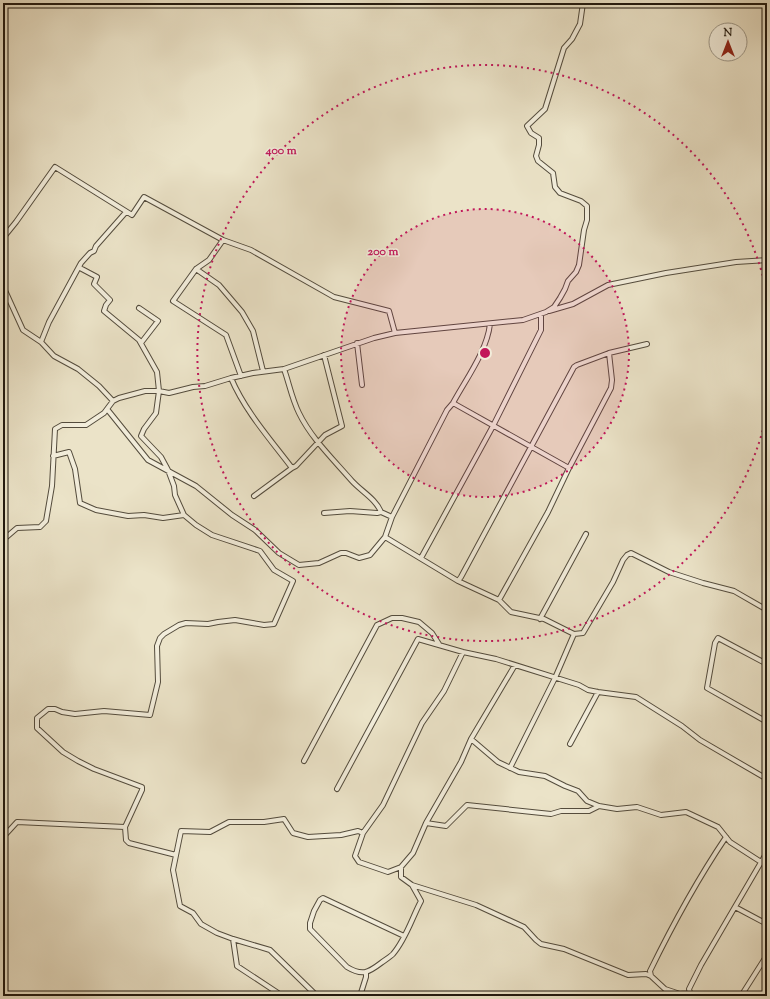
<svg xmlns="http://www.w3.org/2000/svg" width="770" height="999" viewBox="0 0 770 999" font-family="'Sorts Mill Goudy',serif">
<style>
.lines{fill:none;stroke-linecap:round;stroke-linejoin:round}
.street-casing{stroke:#544c3d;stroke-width:6}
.street{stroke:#f2eddb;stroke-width:4}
.ring{fill:none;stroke:#c2185b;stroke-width:2;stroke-dasharray:2 4}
.centre{fill:#c2185b;stroke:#f2eddb;stroke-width:2}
.ring-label{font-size:12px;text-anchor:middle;font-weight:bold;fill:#c2185b;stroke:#f2eddb;stroke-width:3;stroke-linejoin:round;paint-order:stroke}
</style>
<rect width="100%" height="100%" fill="#ebe3c8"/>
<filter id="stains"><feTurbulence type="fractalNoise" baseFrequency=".005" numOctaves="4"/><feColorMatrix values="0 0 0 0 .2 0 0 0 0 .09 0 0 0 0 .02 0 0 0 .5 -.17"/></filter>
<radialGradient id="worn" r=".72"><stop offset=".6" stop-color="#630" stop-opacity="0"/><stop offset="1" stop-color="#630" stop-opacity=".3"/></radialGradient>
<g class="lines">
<g class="street-casing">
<path id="street" d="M3,238L16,222L55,167L132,215L144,197L223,240L251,250L334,297L389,311L395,333
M223,240L209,260L196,269L173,301L226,335L241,376
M80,268L97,277L94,284L110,300L106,305L104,311L139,340L157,372L159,391L156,413L144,429L141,436L161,457L168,470L174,486L175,495L184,515L196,525L212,535L260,551L274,570L293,581L274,624L264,625L235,620L218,622L208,624L186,623L179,625L164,634L160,638L157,646L158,682L150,715L104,711L75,714L62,712L55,709H48L37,718V728L63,752L78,761L94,769L142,787V790L125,827L126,840L129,843L176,855
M196,269L219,285L242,312L253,331L263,371
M3,286L23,330L41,342L54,356L78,369L99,386L113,401
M139,308L158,321L141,343
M549,311L573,304L608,285L666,273L736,262L767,260
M41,342L49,322L81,263L90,253L94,251L96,246L126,212
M357,343L362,385
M284,369C289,383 292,399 299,413C311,438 333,459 352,481C361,491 376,499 381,512
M231,378C245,411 270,439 292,468
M453,403L569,468
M107,409L148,460L196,486L232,515L255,530L279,553L299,565L319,563L341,553H346L359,558L370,555L385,537L392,517L447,410L453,403C466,379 487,351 490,324
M53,456L69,452L75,469L80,503L96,510L128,516L144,515L163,518L184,515
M254,496L292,468L296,466L325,435L342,426L324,355
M324,513L350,511L377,513L381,512L392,517
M385,537L458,581L499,600L511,612L544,619L574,634L583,633L613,582L623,560L627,555L631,553L669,572L703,583L734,591L767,610
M3,540L17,528L40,527L46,521L52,486L55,429L62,425H86L104,413L113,401L119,398L145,391H159L169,393L193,387L205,386L231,378L253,373L284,369L374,338L395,333L523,320L546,312L554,307L560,298L565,289L568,281L576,272L579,265L584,230L587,220V206L581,201L560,193L555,187L553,173L538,161L536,156L539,145V138L531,133L527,126L545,109L564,48L572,39L580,24L583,3
M421,558L493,426L541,330V314
M458,581L461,577L574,367L577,365L609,353L647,344
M499,600L548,512L569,468L611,388L612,380L609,353
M540,619L586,534
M463,652L444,691L422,723L383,805L363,833L355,856L359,862L388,872L401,867L413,853L426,823L461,762L471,739L515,665
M767,664L718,638L715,643L707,688L767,722
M471,739L498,762L519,772L545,776L565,786L578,791L587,801L599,806
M570,744L598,692
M304,761L377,625L392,618H402L419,622L432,633L439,644
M510,768L555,678L574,634
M337,789L418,639L463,652L496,659L579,685L588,690L598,692L636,697L682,726L700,740L767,779
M426,823L446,826L467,805L551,814L561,811H589L599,806L617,809L637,807L661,815L686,812L718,827L730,842L761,862
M3,834H6L17,822L125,827
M401,867V877L412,885L476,905L524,927L536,940L541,944L564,949L628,975L646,974L651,976L665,989L680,994L690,993
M735,907L767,924
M404,936L323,898L320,900L314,911L310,923V929L347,967C362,976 368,973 381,963C385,960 390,957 393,954C406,939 412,918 421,901L412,885
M233,939L270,950L317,996
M651,976L650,971C673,924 697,880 726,837
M279,996L278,993L237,966L233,939L217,933L201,924L193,913L180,906L173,870L181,831L210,832L229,822H264L284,819L293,833L308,837L341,835L358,831L363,833
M360,996L366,977V973
M691,996L689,989L701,965L767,852
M741,996L767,955"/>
</g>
<use href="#street" class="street"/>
</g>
<circle cx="485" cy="353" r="144" fill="#c2185b" fill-opacity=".12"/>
<g class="ring">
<circle cx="485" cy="353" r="144"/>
<path d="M767 413A288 288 0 1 1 767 293"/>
</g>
<circle cx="485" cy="353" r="6" class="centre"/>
<g class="ring-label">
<text x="281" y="154">400 m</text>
<text x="383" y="255">200 m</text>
</g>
<rect width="770" height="999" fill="none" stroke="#ebe3c8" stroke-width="16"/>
<rect x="4" y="4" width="762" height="991" fill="none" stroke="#21190f" stroke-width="2"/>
<rect x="8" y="8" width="754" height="983" fill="none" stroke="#21190f"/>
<g transform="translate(728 42)"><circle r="19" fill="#f2eddb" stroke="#9e9889"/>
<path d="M0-3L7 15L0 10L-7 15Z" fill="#8f2418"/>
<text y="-6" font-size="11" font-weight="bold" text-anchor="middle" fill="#21190f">N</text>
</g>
<rect width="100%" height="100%" filter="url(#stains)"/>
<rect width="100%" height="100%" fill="url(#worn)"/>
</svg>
